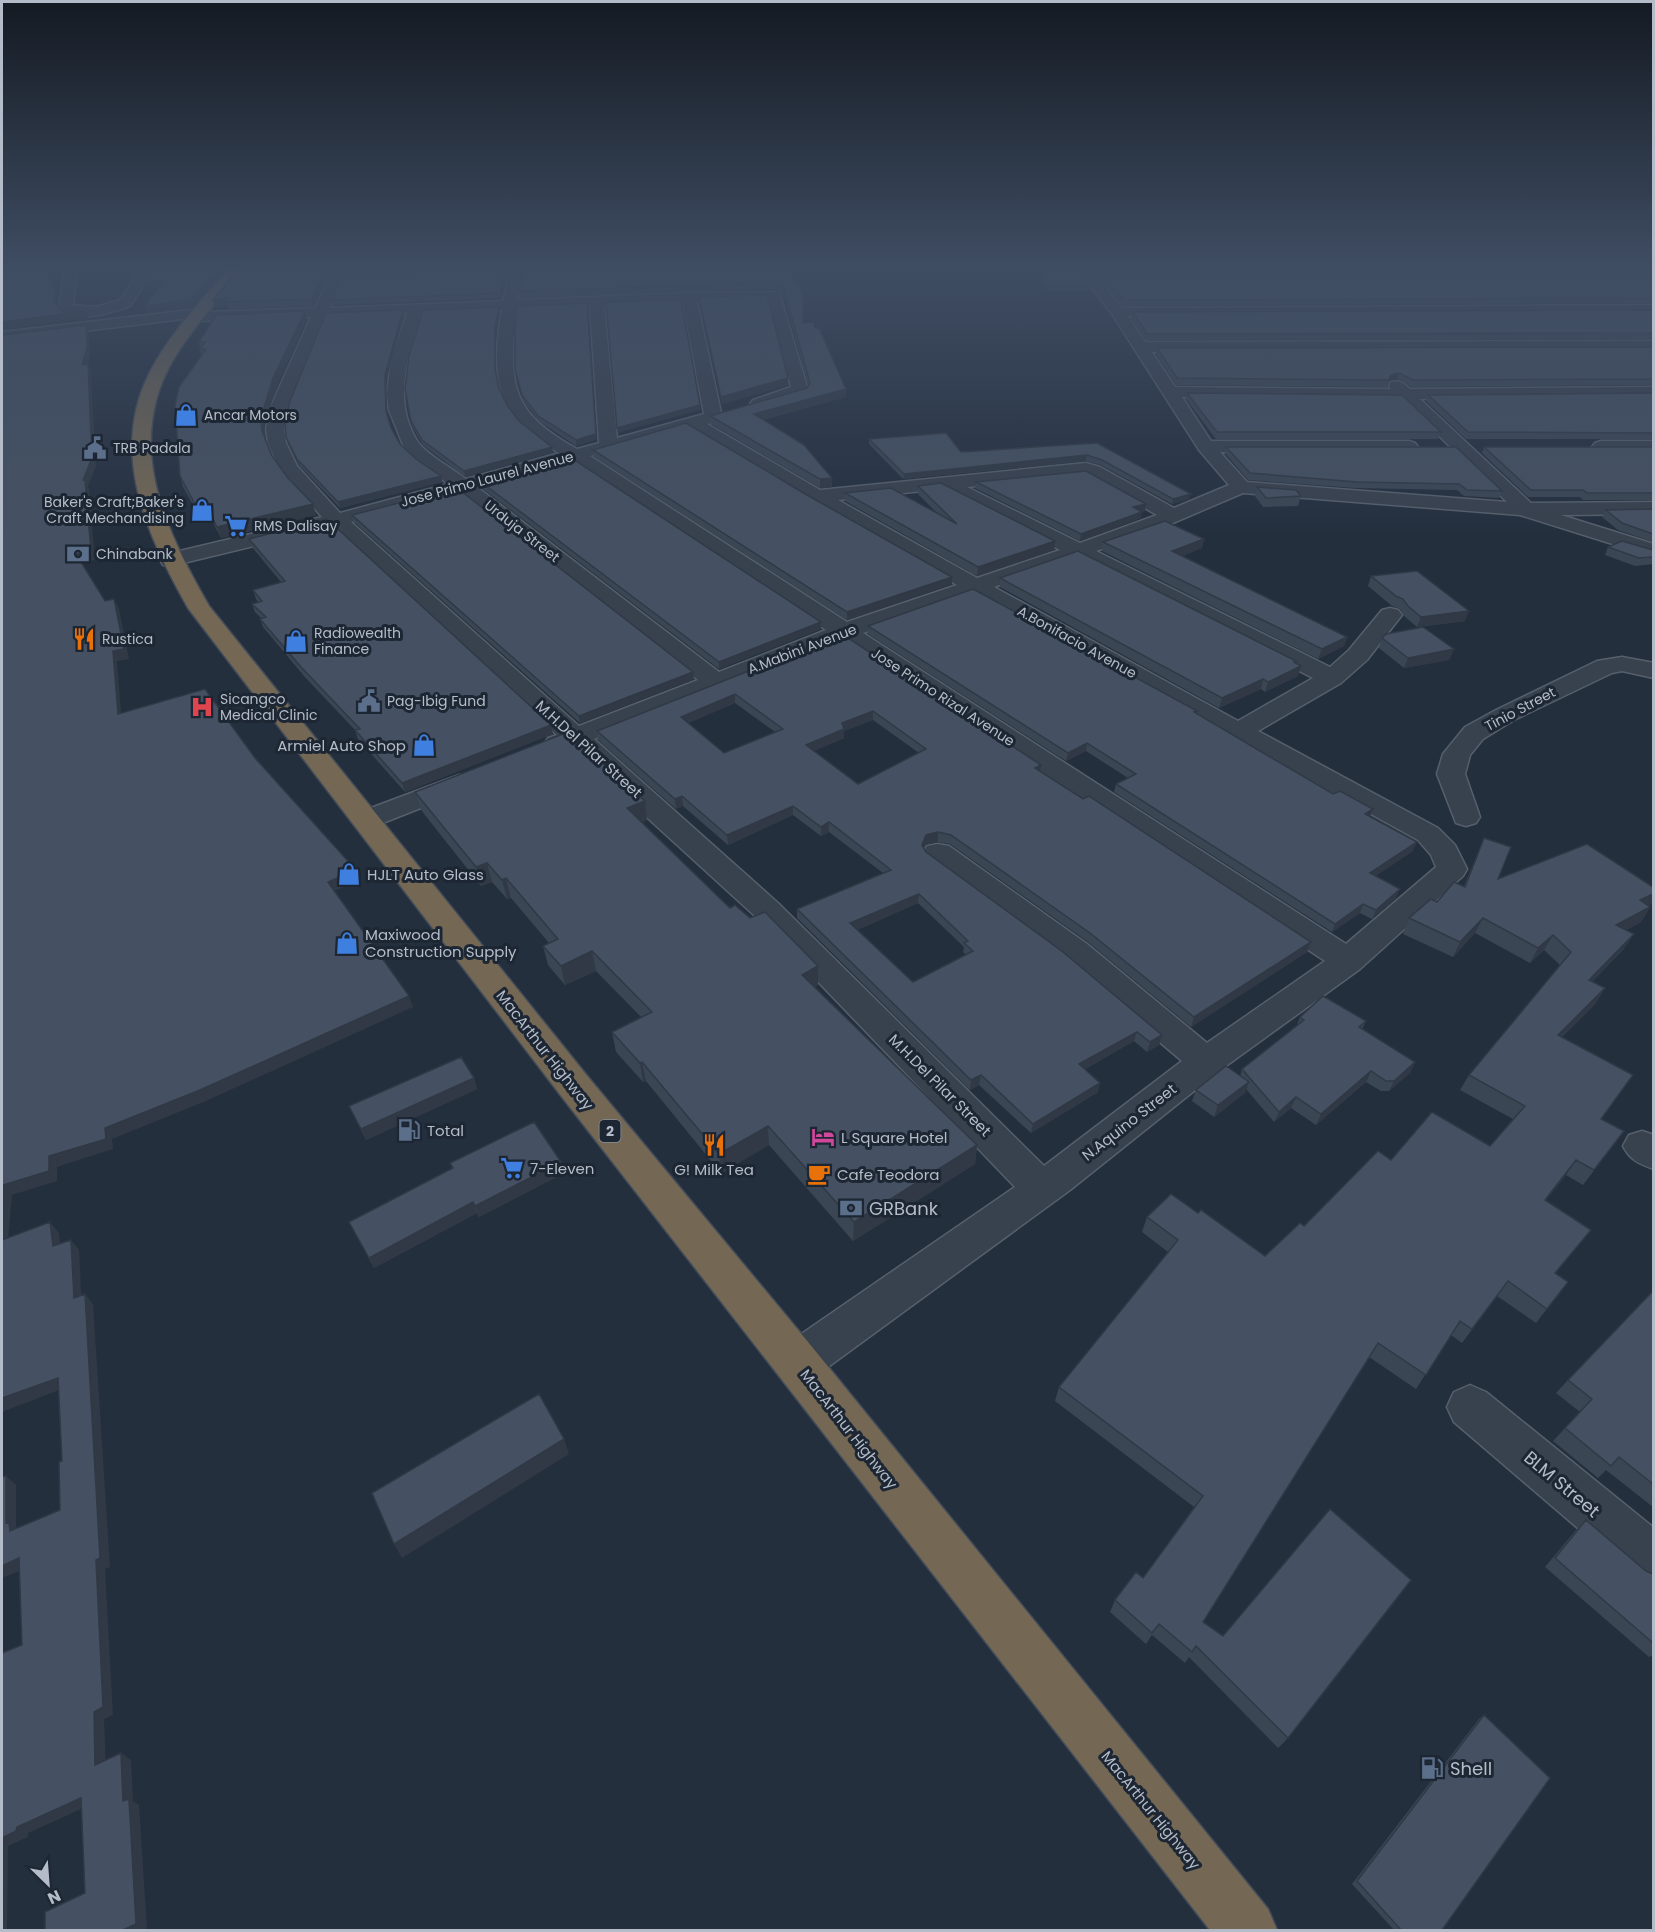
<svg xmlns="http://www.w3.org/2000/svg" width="1655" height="1932" viewBox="0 0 1655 1932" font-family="Poppins,sans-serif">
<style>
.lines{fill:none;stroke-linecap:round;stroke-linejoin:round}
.minor-casing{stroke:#565f6c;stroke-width:3}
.highway-casing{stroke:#434c59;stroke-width:3}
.minor{fill:#38414e;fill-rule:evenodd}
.highway{fill:#746855;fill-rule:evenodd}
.wall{fill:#3b4654;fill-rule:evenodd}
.shaded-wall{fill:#303945}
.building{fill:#455162;stroke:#303945;stroke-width:1.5;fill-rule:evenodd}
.labels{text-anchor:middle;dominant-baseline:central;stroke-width:6;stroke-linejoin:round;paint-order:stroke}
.far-poi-label{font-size:14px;fill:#b4bcc9;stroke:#1d2633;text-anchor:start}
.far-street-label{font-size:14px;fill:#b4bcc9;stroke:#1d2633}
.shield{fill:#1d2633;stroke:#878f9c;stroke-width:1.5}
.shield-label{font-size:14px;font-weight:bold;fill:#b4bcc9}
.poi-label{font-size:15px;fill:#b4bcc9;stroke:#1d2633;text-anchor:start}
.street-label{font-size:15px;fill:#b4bcc9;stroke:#1d2633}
.near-poi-label{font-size:18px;fill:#b4bcc9;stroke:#1d2633;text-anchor:start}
.near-street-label{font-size:18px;fill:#b4bcc9;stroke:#1d2633}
</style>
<rect width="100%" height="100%" fill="#242f3e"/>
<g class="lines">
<g class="minor-casing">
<path id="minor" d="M65,265H78L73,305L96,307L120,300L144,265H157L130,306C110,313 75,325 59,307Z
M335,265H347L346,268L448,265H577L570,269L523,270L517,300L689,293L779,292L808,390L806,394L765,408H753L750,404L753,400L791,387L768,299L697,302L722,417L719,421L707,424L820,490L1086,463L1100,467L1174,508L1229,485L1199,450L1112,314L1075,265H1088L1094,273L1654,271V279L1101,281L1122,308L1654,305V313L1128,316L1145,342L1654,341V351L1152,352L1175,387L1391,389L1389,386L1391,382C1400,380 1403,383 1410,389L1654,387V397L1420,399L1531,503L1654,502V514L1561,515L1654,544V557L1520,515L1243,493L1159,529L1096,551L1330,667L1349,650L1382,610L1390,608L1398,610L1402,615L1398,620L1367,660L1341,683L1258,731L1438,828L1455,845L1467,869L1463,876L1360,969L1219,1071L1070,1190L813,1378L797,1384L781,1378L775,1363L781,1348L1015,1187L756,917L571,748L557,752L548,750L544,744L548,738L557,735L332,527L171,566L163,565L160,560L163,555L322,517L279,468L268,443L266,429L271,406L311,317L197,321L191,318L2,341V332L199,309L206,312L315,308ZM510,271L503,301L330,308L343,276ZM683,303L704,414L617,438L604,306ZM590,306L599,443L577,449C513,413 509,389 515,318L516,309ZM502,310C490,378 496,417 559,453L466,479C453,469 426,454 418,442C392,403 407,353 422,313ZM407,313L391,361L387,394L389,410L405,450L448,484L340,513L297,466L286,443L284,429L289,406L326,316ZM1182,397L1401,399L1507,502L1247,482L1220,452L1409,453L1415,451L1418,447L1415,443L1409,441H1211ZM690,429L808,500L957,585L847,622L590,456ZM572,461L826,630L719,672L477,487ZM1086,475L1157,515L1080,543L967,487ZM941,489L1060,550L977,578L838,500ZM459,492L698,680L579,726L351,522ZM1077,558L1313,678L1238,721L994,587ZM973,594L1418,840L1431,855L1436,867L1346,944L863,633ZM842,640L1325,961L1207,1043L1087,944L949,846L938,844L927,846L923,853L927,860L1063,960L1182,1061L1044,1166L778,903L594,739Z
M1601,441H1654V452L1595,451L1592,447L1595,443Z
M1622,657L1654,663V678L1622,671L1612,673L1514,720L1483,739L1470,755L1465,774L1480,817L1476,823L1466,826L1456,823L1437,774L1443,754L1465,727L1496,710L1597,661Z
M459,775L469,777L473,783L469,789L375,826L365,829L355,826L351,820L355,814Z
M1642,1131L1654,1135V1169C1639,1164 1630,1160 1623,1146L1629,1135Z
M1470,1385L1486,1392L1654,1528V1585L1636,1578L1454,1422L1447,1407L1454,1392Z"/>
</g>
<g class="highway-casing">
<path id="highway" d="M232,265H246C222,297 194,325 173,360C124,445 165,529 209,606L588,1077L813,1348L1268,1909L1277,1930H1210L562,1097L188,608C148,537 109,454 149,374C169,334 203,299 232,265Z"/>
</g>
<use href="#minor" class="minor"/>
<use href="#highway" class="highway"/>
</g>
<path class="wall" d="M241,265H334L314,306L229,309L228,305L215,307Z
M348,265H382L349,266Z
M787,265L803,323L815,328L846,397L763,420L832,478V487L820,488L711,424L710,416L807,388L808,385L784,295L774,289L520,298L519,291Z
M1038,265H1077L1092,285L1091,290H1048Z
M1090,265H1653V269L1095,271Z
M506,269L507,273L501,298L333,305L332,300Z
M1653,276V303L1123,306L1106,283V278Z
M699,297L788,378V385L722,404L700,303Z
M1653,310V339L1146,340L1132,318L1133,312Z
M499,311L496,333V374L499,388L507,405L519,421L553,452L465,477L423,445L412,426L405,389Z
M404,315L386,381L387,416L391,428L400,444L416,459L441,476L442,482L340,508L299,465L286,437Z
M307,319L276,388L264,427L265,438L272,456L316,515L221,538L208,513L199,515L183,487L180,476L201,355L199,342Z
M1653,347V385L1411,387L1397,379L1389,381L1387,387L1176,385L1156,354L1157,348Z
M515,370L597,439L576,446L539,421L523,400Z
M1187,393L1441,432L1438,439H1216L1186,399Z
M1653,393V439H1466L1426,401L1428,395Z
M869,439L961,452L1097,443L1189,499L1172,504L1101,465L1086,461L903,479L869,444Z
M1226,447H1456L1502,491L1499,498L1464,496L1457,490L1355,488L1248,480L1225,453Z
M1484,447H1653V500H1583L1580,497H1528L1482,453Z
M593,450L807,495L952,577V584L847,620L594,457Z
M481,482L821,622V629L719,669L482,488Z
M976,482L1145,511L1141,512V518L1080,541L975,488Z
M918,486L1054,550L977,576L845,501V493L938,514L918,494Z
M1257,487L1301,496L1298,506L1263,507L1255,496Z
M1653,509V542L1618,530L1602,517L1606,510Z
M352,515L694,679L580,723L354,522Z
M249,539L553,734L405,792L358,739L355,730L304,676L263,627L260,619L261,618L255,612L252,604L258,602L256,599L253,590L281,582L252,547Z
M1204,539L1202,548L1182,556L1347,637L1344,646L1318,659L1102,551L1103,542Z
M1608,547L1653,550V564L1635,566L1605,555Z
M1371,576L1465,621L1417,627L1404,616L1400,609L1392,606L1368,586Z
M1000,578L1296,661V663L1298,676L1265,692L1261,689L1219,708L1000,587Z
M868,626L1196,714L1333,794L1373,809L1370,816L1413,851L1375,876L1396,898L1372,919L1360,913L1332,932L1114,792L1116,784L1128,778L1086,751L1066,761L868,634Z
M842,634L1040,771L1307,952L1191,1027L1088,942L950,844L938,842L925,845L924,848L926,852L1162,1035L1159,1045L1147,1052L1134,1041L1085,1069L1098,1092L1031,1133L979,1085L970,1090L797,918V909L883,873L829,832L821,836L793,815L728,845L683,806L676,809L598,740L597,731ZM735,703L775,732L724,753L688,723ZM873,720L919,753L858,784L814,751L844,738V731ZM918,903L964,947L963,952L966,955L913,982L857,930Z
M1382,638L1454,649L1449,660L1404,668L1379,648Z
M415,792L647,820L642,822L730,908L750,918L818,966V985L815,987L977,1145L975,1164L853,1241L769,1145L721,1173L646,1081L643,1082L616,1052L612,1032L641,1017L596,971L565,985L548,965L543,946L549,943L511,898L507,899L492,882L481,886L421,810Z
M1484,838L1498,879L1650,907L1641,922L1626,930L1624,949L1592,982L1605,988L1595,1004L1562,1037L1602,1119L1624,1131L1583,1185L1566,1175L1546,1200L1579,1245L1555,1274L1568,1282L1536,1323L1497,1296L1462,1343L1451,1335L1416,1389L1369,1357L1203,1622L1288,1738L1278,1748L1189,1657L1185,1663L1152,1635L1146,1644L1110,1612L1115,1600L1143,1578L1194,1507L1055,1401L1059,1387L1168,1252L1142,1232L1147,1217L1198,1213L1265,1256L1391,1160L1490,1146L1513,1119L1460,1090L1469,1075L1560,965L1544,950L1530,963L1475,933L1453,957L1403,934L1409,918L1464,886Z
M1300,1017L1366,1021L1362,1029L1415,1062L1410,1073L1389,1091H1381L1366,1082L1316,1125L1291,1108L1274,1122L1246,1089L1245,1093L1214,1117L1192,1101L1196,1090L1240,1076L1242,1069L1296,1027Z
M474,1078L477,1089L366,1140L349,1106Z
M450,1163L564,1173L479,1217L477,1213L374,1268L349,1222L452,1169Z
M1653,1293V1507L1606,1470L1598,1478L1553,1441L1580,1412L1556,1393L1568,1380Z
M1586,1520L1646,1571L1653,1574V1655L1649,1657L1545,1567L1576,1530Z
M1484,1715L1442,1930H1394L1352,1884L1479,1719Z"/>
<path class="shaded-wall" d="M45,265L58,299L57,307L54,300Z
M222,265H230L192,308L148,313L145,306Z
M329,265H334L314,306L312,299Z
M506,269L507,273L501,298L500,293Z
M163,281L166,288L144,290L141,283Z
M230,298L226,302L228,305L215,307L213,300Z
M587,303L597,439L576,446V440Z
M499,307V311L496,333V375L495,370V328Z
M403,310L404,315L386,381L387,417L386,411L385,375Z
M86,311L88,318L2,330V331V322Z
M305,311L307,319L276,388L264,427L265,441L262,431L261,418L273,378Z
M86,325L89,333L90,356L85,373L82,365Z
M88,364L91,372L96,466L88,486L89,489L95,560L80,563L76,554Z
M1399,373L1397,379L1389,381L1391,375Z
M788,378V385L722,404L721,397Z
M846,389V397L754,422V414Z
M700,405V410L618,433L617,428Z
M552,447L553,452L465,477L464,471Z
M1087,455L1086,461L903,479L904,474Z
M441,476L442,482L340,508L338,502Z
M832,478V487L820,488V479Z
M1191,494L1189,499L1172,504L1173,499Z
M204,502L208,513L199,515L195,504Z
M313,504L316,515L221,538L217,527Z
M1146,504L1145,511L1132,514L1133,507Z
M1142,512L1141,518L1080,541L1081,534Z
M1204,539L1202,548L1170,560L1172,551Z
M1055,541L1054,550L977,576L978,567Z
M952,577V584L847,620V612Z
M114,599L119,609L129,659L117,661L122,724L118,714L113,651Z
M1469,611L1465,621L1417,627L1421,617Z
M821,622V629L719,669V662Z
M1347,637L1344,646L1318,659L1322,649Z
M1454,649L1449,660L1404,668L1408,658Z
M1296,661L1294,669L1301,666L1298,676L1265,692L1268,682Z
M693,672L694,679L580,723L579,716Z
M1263,679L1261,689L1219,708L1222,698Z
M735,694V703L682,726L681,717Z
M873,711V720L844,731V738L807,754L806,745L842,723Z
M551,725L553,734L405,792L402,783Z
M1087,743L1086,751L1066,761L1068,753Z
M1041,765L1040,774L1035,768Z
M682,796L683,806L676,809L675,799Z
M645,801L647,820L630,827L627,808Z
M793,806V815L728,845L727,835Z
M1373,809L1369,818L1365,814Z
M829,822V832L821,836V827Z
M938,832V842L925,845L921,854L922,845L926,835Z
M1417,842L1413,851L1367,882L1370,873Z
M487,863L492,882L481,886L476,867Z
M356,870L360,880L332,892L328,882Z
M506,878L511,898L507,899L502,880Z
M1400,889L1396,898L1372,919L1376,910Z
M919,894L918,903L850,933V923Z
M1653,894V901L1650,906L1640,900Z
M1363,904L1360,913L1332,932L1335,924Z
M1650,907L1641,922L1607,940L1616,925Z
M1483,918L1475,933L1453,957L1460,942Z
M1634,934L1624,949L1579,995L1589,980Z
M1553,935L1544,950L1530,963L1538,948Z
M1311,942L1307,952L1191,1027L1194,1017Z
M592,951L596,971L565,985L561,966Z
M818,966V985L802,994V975Z
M1605,988L1595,1004L1548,1050L1558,1035Z
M409,996L413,1007L206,1101L112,1139L113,1149L57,1167V1181L12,1195L7,1251L2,1245V1205L3,1185L49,1156L105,1128Z
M1137,1032L1134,1041L1077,1073L1079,1064Z
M1162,1035L1159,1045L1147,1052L1150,1042Z
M642,1062L646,1081L643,1082L640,1063Z
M1415,1062L1410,1073L1389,1091L1394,1081Z
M1371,1071L1366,1082L1316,1125L1321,1114Z
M981,1075L979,1085L970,1090L971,1080Z
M474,1078L477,1089L366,1140L361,1129Z
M1249,1082L1245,1093L1214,1117L1218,1105Z
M1100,1083L1098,1092L1031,1133L1033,1124Z
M1296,1097L1291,1108L1274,1122L1279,1112Z
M768,1126L769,1145L721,1173L719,1154Z
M977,1145L975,1164L853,1241L854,1222Z
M1576,1160L1566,1175L1534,1215L1545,1200Z
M561,1162L564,1173L479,1217L475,1206Z
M473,1202L477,1213L374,1268L369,1258Z
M50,1222L59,1233L61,1256L53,1246Z
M71,1240L79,1250L82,1308L74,1298Z
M85,1294L93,1304L110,1567L105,1569L113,1715L104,1719L106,1772L95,1765L94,1712L96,1560Z
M58,1378L67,1387L2,1412V1398Z
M564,1439L569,1454L402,1558L394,1544Z
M6,1476L16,1485V1528L10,1531L6,1523Z
M19,1558L29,1567L2,1578V1566Z
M121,1753L131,1760L133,1801L139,1805L147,1928L143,1930H123V1801Z
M81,1798L92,1804L28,1833V1837L8,1846L7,1930H2V1838L17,1827Z"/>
<path class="building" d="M2,265H9L16,267L45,265L55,292L54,300L62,312L86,311L2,322Z
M153,265H222L190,300L145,306L163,281L141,283Z
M241,265H329L312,299L226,302L230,298L213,300Z
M524,265H787L803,294V323L814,322L815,328H819L846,389L754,414L804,445L832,478L820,479L710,416L807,388L810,383L784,288L774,282L519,291Z
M1040,265H1077L1092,285H1049Z
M506,269L500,293L332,300L343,274Z
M1653,276V298L1124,300L1106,278Z
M767,295L788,378L721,397L699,297Z
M681,300L700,405L617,428L606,302Z
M587,303L596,434L576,440L538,416L522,395L515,370V329L517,306Z
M499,307L495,328V370L499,388L507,405L519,421L552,447L464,471L422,440L411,421L405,389L409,356L423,310Z
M403,310L385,375L386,411L391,428L400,444L416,459L441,476L338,502L297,459L286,437L285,423L290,401L326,313Z
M1653,310V333L1147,334L1133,312Z
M305,311L273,378L261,418L262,431L272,456L288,478L313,504L217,527L204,502L195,504L180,476L175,405L179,387L206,349H200L205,342H199L216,315Z
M86,325L87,348L82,365L88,364L92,458L83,480H85L91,551L76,554L105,601L114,599L124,649L113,651L118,714L205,689L255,758L356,870L328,882L409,996L200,1090L105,1128L106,1139L49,1156V1171L3,1185L2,1205V335Z
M1653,347V379L1413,380L1399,373L1391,375L1389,380L1177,378L1157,348Z
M1187,393L1402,395L1441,432H1217Z
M1653,393V433L1468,432L1428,395Z
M686,423L807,495L952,577L847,612L593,450Z
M946,433L961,452L1097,443L1191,494L1173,499L1102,460L1087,455L904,474L869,439Z
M1226,447H1456L1502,491L1467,490L1459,484L1357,482L1250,473Z
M1484,447H1653V493H1587L1583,490H1531Z
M570,457L821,622L719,662L481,482Z
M1086,471L1146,504L1133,507L1142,512L1081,534L976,482Z
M941,483L1055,541L978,567L845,493L891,488L957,524L918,486Z
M1257,487L1296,490L1301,496L1266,498Z
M457,488L693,672L579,716L352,515Z
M1653,509V534L1622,523L1606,510Z
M327,519L551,725L402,783L355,730L360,729L301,667L260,619L266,617L252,604L262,601L253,590L285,581L249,539Z
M1165,521L1204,539L1172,551L1347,637L1322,649L1103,542Z
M1622,541L1653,550V557L1639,558L1608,547Z
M1078,551L1296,661L1294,662L1301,666L1268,682L1263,679L1222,698L1000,578Z
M1417,571L1469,611L1421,617L1408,606L1403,599L1396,596L1371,576Z
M973,589L1197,711L1194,712L1333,794L1340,791L1373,809L1365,814L1417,842L1370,873L1400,889L1376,910L1363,904L1335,924L1116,784L1136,774L1087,743L1068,753L868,626Z
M1423,627L1454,649L1408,658L1382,638L1386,634Z
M842,634L1041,765L1035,768L1083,799L1089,796L1311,942L1194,1017L1090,933L951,835L938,832L926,835L922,845L926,852L1063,952L1162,1035L1150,1042L1137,1032L1079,1064L1100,1083L1033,1124L981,1075L971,1080L797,909L891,870L829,822L821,827L793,806L727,835L682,796L675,799L597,731ZM735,694L783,729L724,753L681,717ZM873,711L926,749L858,784L806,745L844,729L842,723ZM919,894L968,941L964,943L973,951L913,982L850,923Z
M568,732L645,801L627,808L730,908L735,905L750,918L765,912L818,966L802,975L977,1145L854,1222L768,1126L719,1154L642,1062L640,1063L612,1032L652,1012L592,951L561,966L543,946L558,939L506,878L502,880L487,863L476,867L415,792Z
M1484,838L1511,847L1498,879L1587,844L1653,887V894L1640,900L1650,907L1616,925L1634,934L1589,980L1605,988L1558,1035L1633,1075L1601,1119L1624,1131L1594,1170L1576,1160L1545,1200L1591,1230L1555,1273L1568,1282L1547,1309L1508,1281L1472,1329L1460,1321L1426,1375L1378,1343L1203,1622L1223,1636L1330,1509L1411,1580L1288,1738L1196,1646L1192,1652L1159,1624L1152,1633L1115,1600L1136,1572L1143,1578L1203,1496L1059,1387L1178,1240L1147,1217L1171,1194L1198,1213L1201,1210L1265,1256L1300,1223L1304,1226L1378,1151L1391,1160L1432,1112L1490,1146L1525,1106L1469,1075L1571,952L1553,935L1538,948L1483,918L1460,942L1409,918L1431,899L1437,902L1454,882L1465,887Z
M1323,996L1366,1021L1359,1027L1415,1062L1394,1081H1386L1371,1071L1321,1114L1296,1097L1279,1112L1242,1069L1304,1020L1300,1017Z
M461,1057L474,1078L361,1129L349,1106Z
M1226,1066L1249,1082L1218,1105L1196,1090Z
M534,1122L561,1162L475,1206L473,1202L369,1258L349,1222L453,1168L450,1163Z
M50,1222L53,1246L71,1240L74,1298L85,1294L100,1558L96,1560L103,1707L94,1712L95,1765L121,1753L123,1801L129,1799L136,1924L123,1930H45V1912L85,1893L81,1798L17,1827L16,1831L2,1838V1653L22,1645L19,1558L2,1566V1477L6,1476V1523L9,1522L10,1531L60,1510L59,1462L62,1461L58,1378L2,1398V1240Z
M1652,1292L1653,1293V1484L1619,1457L1611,1466L1565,1428L1592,1399L1568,1380Z
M539,1394L564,1439L394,1544L372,1493Z
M1586,1520L1646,1571L1653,1574V1643L1555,1558Z
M1484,1715L1550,1778L1442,1930H1401L1357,1881Z"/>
<linearGradient id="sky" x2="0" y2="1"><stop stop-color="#141a22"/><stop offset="0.5" stop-color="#3f4d63"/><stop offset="1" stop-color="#3f4d63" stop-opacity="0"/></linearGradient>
<rect width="1655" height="535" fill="url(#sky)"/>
<defs>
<g id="shop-bare" transform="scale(1.8)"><path d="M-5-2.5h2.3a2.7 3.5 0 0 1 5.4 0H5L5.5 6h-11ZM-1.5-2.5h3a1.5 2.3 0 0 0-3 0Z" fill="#3f7fe0" stroke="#1d2633" stroke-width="2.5" paint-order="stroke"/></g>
<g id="civic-bare" transform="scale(1.8)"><path d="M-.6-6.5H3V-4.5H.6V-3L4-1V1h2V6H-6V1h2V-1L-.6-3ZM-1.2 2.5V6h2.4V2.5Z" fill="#5c6f8a" stroke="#1d2633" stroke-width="2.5" paint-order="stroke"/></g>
<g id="supermarket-bare" transform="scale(1.8)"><path d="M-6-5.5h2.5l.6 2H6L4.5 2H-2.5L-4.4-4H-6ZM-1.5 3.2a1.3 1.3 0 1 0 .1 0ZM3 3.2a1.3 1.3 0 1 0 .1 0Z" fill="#3f7fe0" stroke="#1d2633" stroke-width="2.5" paint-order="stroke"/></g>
<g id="bank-bare" transform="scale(1.8)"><path d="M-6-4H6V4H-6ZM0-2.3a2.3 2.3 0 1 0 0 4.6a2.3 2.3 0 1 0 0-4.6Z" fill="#5c6f8a" stroke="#1d2633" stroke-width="2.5" paint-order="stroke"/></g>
<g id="restaurant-bare" transform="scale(1.8)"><path d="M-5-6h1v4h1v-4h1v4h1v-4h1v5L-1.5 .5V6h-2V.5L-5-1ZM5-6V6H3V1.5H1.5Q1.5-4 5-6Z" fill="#e8710a" stroke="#1d2633" stroke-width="2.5" paint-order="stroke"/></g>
<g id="hospital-bare" transform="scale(1.8)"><path d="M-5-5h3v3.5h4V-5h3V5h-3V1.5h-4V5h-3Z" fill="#e0444e" stroke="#1d2633" stroke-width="2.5" paint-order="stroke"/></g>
<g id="fuel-bare" transform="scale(1.8)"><path d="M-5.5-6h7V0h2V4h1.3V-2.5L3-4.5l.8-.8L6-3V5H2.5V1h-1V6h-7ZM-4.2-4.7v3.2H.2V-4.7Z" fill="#5c6f8a" stroke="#1d2633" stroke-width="2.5" paint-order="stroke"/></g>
<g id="hotel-bare" transform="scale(1.8)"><path d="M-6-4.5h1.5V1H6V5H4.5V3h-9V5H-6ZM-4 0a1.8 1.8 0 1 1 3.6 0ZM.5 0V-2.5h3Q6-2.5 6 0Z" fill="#d1479c" stroke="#1d2633" stroke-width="2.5" paint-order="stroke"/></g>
<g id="cafe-bare" transform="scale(1.8)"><path d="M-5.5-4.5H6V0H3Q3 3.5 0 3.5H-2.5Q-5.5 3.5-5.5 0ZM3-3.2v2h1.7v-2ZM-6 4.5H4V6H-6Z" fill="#e8710a" stroke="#1d2633" stroke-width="2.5" paint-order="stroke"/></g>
</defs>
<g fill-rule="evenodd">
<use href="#shop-bare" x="186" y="415"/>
<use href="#civic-bare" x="95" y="448"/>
<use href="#shop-bare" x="202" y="510"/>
<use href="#supermarket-bare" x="236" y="526"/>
<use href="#bank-bare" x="78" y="554"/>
<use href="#restaurant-bare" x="84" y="639"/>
<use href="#shop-bare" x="296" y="641"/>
<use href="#civic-bare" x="369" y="701"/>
<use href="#hospital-bare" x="202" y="707"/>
<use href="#shop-bare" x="424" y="745"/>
<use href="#shop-bare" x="349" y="874"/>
<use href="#shop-bare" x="347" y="943"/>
<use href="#fuel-bare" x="409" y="1130"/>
<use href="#hotel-bare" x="823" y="1137"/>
<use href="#restaurant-bare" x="714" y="1145"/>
<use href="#supermarket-bare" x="512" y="1168"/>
<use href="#cafe-bare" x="819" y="1174"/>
<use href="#bank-bare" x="851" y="1208"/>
<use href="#fuel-bare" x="1432" y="1768"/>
</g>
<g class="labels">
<g class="far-poi-label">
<text x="204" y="415">Ancar Motors</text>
<text x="113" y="448">TRB Padala</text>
<text x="184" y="502" text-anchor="end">Baker's Craft;Baker's<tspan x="184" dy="16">Craft Mechandising</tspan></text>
<text x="254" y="526">RMS Dalisay</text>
<text x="96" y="554">Chinabank</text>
<text x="314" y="633">Radiowealth<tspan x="314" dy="16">Finance</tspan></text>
<text x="102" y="639">Rustica</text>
<text x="220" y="699">Sicangco<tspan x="220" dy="16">Medical Clinic</tspan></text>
<text x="387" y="701">Pag-Ibig Fund</text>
</g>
<g class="far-street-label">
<text transform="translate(487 479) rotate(-15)">Jose Primo Laurel Avenue</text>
<text transform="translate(522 531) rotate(38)">Urduja Street</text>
<text transform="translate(1077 642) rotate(29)">A.Bonifacio Avenue</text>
<text transform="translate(802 649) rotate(-21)">A.Mabini Avenue</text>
<text transform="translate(943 697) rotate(33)">Jose Primo Rizal Avenue</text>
<text transform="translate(1520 709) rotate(-28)">Tinio Street</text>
</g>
<rect class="shield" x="599.5" y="1120" width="21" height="22" rx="4.5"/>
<g class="shield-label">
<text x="610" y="1131">2</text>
</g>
<g class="poi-label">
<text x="406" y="745" text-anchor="end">Armiel Auto Shop</text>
<text x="367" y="874">HJLT Auto Glass</text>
<text x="365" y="934">Maxiwood<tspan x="365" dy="17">Construction Supply</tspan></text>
<text x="427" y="1130">Total</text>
<text x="841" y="1137">L Square Hotel</text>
<text x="530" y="1168">7-Eleven</text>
<text x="714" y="1169" text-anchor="middle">G! Milk Tea</text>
<text x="837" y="1174">Cafe Teodora</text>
</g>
<g class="street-label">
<text transform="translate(589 749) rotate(42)">M.H.Del Pilar Street</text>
<text transform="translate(545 1050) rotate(52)">MacArthur Highway</text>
<text transform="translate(940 1085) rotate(45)">M.H.Del Pilar Street</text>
<text transform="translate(1129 1122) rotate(-38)">N.Aquino Street</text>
<text transform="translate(849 1429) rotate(52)">MacArthur Highway</text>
<text transform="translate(1151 1810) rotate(51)">MacArthur Highway</text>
</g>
<g class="near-poi-label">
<text x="869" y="1208">GRBank</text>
<text x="1450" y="1768">Shell</text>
</g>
<g class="near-street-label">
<text transform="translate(1562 1484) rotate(40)">BLM Street</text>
</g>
</g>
<rect width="1655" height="1932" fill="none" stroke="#b4bcc9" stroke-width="6"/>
<g transform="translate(48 1884) rotate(155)" stroke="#1d2633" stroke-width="4.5" paint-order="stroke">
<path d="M0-4.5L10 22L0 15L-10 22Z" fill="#b4bcc9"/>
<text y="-9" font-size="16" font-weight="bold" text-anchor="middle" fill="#b4bcc9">N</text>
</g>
</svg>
